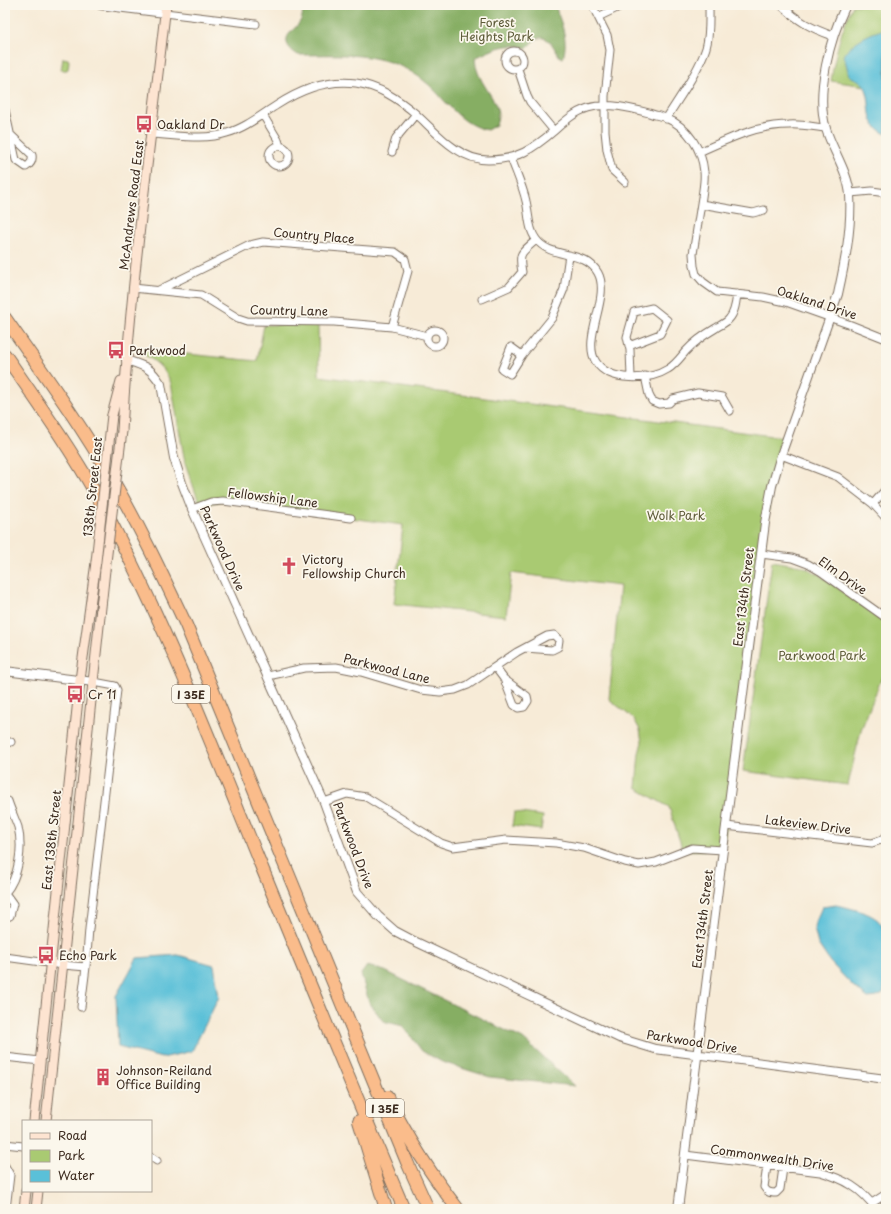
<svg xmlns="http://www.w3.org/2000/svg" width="891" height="1214" viewBox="0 0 891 1214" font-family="'Playpen Sans',sans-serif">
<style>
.green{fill:#a9ca72;stroke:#727a48}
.forest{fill:#86ae64;stroke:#606c41}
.water{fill:#5ac0d8;stroke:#4a757b}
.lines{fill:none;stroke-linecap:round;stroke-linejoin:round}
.minor-casing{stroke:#7d6e5f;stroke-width:9}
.tertiary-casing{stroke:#7d6e5f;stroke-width:10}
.secondary-casing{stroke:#7d6e5f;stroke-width:11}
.motorway-casing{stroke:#7d6e5f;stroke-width:14}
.minor{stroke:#fff;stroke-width:7}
.tertiary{stroke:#fff;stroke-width:8}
.secondary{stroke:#fde4d1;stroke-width:9}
.motorway{stroke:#fabc8b;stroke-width:12}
.secondary-bridge-casing{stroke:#7d6e5f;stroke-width:11;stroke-linecap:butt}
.secondary-bridge{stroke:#fde4d1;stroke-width:9}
.labels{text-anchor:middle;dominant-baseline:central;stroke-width:3.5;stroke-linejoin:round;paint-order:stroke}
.shield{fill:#fbf7ec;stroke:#75685c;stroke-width:1}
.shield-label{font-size:11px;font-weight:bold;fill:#3b2a1e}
.park-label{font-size:12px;fill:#5c5a37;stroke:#fbf7ec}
.poi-label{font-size:12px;fill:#3b2a1e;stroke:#fbf7ec;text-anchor:start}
.street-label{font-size:12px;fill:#3b2a1e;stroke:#fbf7ec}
</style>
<rect width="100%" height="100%" fill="#fbf7ec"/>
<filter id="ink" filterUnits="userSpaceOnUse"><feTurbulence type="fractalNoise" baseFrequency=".025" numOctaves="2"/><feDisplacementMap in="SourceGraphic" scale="8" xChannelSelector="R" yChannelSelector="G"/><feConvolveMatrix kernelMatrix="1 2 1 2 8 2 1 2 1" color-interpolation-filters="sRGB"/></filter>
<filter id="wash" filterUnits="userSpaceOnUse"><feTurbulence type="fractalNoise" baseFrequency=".012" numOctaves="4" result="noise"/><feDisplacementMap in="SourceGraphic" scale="16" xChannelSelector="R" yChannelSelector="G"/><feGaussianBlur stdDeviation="0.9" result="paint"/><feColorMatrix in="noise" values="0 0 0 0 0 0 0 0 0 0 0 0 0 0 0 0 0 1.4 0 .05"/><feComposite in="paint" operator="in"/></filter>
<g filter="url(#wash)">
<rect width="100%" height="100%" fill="#f7ebd7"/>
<path class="green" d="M853,5H886V89L831,81C835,54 841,30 853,5Z
M63,58L68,59L69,61L68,69L67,70H61Z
M318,324L319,376L787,438L772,486L723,850L683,851L669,807L636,788L639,753L642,742L640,730L634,719L609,699L620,586L511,573L506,616L394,604L403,525L223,501L200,505L185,463L171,383C163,365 154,360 137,351V349L257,361L264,325Z
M772,561L802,566L818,574L886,622V667L861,730L848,785L743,771Z
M514,812L543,816L541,830L512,826Z"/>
<path class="forest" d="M302,5H555C561,24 569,38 563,58L560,57C554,49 549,33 536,39C532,41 531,46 526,48C505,42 494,49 475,58C475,81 498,98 498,115C498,118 497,122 496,125L487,130C460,125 447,101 428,84C389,50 346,55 298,55C290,50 282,42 290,33C293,29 297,27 299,23C303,18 303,11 302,5Z
M367,966L385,971L523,1039L575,1086L490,1077L442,1062L422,1051L403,1026L383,1021L369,1002L361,974Z"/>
<path class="water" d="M886,29V134C861,123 875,100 863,84C859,79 853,79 849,75L844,56C850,42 872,32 886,29Z
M836,905C849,908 877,913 882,926C886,936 886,946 886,957C886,970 887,981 883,994L877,997L868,998L855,988L830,962L818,944L814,928L815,923L822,907Z
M178,955L214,965L219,997L192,1051L162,1058L118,1047L116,996L137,958Z"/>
</g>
<g filter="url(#ink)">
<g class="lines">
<g class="minor-casing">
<path id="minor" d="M592,5L607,35L610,50L605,96V131L607,150L612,170L625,182
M781,5C799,22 811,28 833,36
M165,13L256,24
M598,17L619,7L620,5
M505 60a9 9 0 1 1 18 0a9 9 0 1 1-18 0Z
M518,69L527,96L530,102L554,131
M5,110L16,160L26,167C31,164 33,161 32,155L12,136
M263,115L278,140L280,146
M666,119C679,98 699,70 706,48C710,35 709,19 709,5
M151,134C176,135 203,141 227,133C245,128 261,115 277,105C300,90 327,79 356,83C379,86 398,99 416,114C436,132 458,160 488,160C517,160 533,149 555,130C565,121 575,112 588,108C607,102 630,108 649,113C654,115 661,116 666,118C688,127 702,149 704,172C705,180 703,189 702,197C699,216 696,235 693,254L694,266L696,274L703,282L717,292L763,297L786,302L851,325L886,339
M269 156a10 10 0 1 1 20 0a10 10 0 1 1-20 0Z
M392,152L396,138L416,114
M699,152C728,139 757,125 789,125C801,124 814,127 826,128
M511,158C516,172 523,187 526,201C529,213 528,229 536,239C551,260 585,249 598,273C611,297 581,339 596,362C609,382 649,381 668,369C675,365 680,358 685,352C694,342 704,335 716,328C720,325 726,323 729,319C735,313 736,302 737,294
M850,193L872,191L886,193
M701,204L753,213L764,210
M133,288L201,295L238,318L247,321L334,322L392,327L427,336
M159,290L250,245L263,242L395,252L405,259L408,271L392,327
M482,299L509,287L522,272C518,251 522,253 536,240
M427 338a8 8 0 1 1 16 0a8 8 0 1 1-16 0Z
M629,346L660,334L667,320L652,308L634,312L627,337L630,350L631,377
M522,355L511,347L502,369L510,374L522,355L552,318L564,289L569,255
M645,376L649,395L652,401L659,404L669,403L673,399L698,393L722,397L730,411
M781,455L838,477L873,504L886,518
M873,504L886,489
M192,509L211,502L223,501L351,518
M761,554L792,558L808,564L820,571L886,618
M495,667L504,679L514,705L518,708L524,707L528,701L527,696L504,679
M268,676L304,668L336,667L361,672L421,690L440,692L455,690L468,685L517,652L547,636L554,635L559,640L558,647L552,650L525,648
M5,743L11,742
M324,802L347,794L366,797L441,843L453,847L506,840L556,843L584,848L625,862L639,865L656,862L692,848L723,850
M726,826L872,843L884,839L886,836
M5,893C19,877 23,848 18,827C15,819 11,810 8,801
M5,917L10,916L13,904L5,893
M5,957L63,965L86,967L89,929L117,690L115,686L94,682
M81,1007L86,967
M5,1057L40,1061
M5,1144L23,1146
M685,1155L820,1172C844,1179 861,1188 876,1209
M151,1157L157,1161
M5,1166L10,1175L6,1209
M767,1166L764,1187C767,1192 769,1193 776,1193L780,1189L783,1168
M872,1203L886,1194"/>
</g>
<g class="tertiary-casing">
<path id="tertiary" d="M100,5L165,13
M126,360C145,366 150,367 161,384L174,458L182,483L192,509L324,802L357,892L378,916L395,931L412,940L619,1038L655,1049L886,1079
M5,671L94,682
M678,1209L726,826L765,523L772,486L781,455L838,294C845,262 852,228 850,195C848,172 833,151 826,129C815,93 830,38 846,5"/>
</g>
<g class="secondary-casing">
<path id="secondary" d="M112,415L121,381
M122,431C130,288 150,147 166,5
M34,1121L80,680L96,562
M46,1121L105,570
M24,1209L26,1191
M36,1209L38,1191"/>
</g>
<g class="motorway-casing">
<path id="motorway" d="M5,318C42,371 80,423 112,479C140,527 163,576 186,625L407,1162L428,1209
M5,355C36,400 69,446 96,494C160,611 208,735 258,858C306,975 354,1092 404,1209
M387,1097C407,1136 431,1175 458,1209
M359,1121L386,1209"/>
</g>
<use href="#minor" class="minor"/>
<use href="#tertiary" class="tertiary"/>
<use href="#secondary" class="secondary"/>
<use href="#motorway" class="motorway"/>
<g class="secondary-bridge-casing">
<path id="secondary-bridge" d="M96,562L112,415
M105,570L122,431"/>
</g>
<use href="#secondary-bridge" class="secondary-bridge"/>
</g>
</g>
<defs>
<g id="bus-bare" transform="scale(1.38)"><path d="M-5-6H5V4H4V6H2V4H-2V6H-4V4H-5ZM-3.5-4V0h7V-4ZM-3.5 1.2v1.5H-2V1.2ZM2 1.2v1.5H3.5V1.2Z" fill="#d1495b" stroke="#fbf7ec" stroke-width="2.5" paint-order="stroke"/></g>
<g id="church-bare" transform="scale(1.38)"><path d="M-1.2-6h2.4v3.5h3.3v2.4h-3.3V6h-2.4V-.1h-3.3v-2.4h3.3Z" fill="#d1495b" stroke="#fbf7ec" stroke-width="2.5" paint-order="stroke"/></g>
<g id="building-bare" transform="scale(1.38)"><path d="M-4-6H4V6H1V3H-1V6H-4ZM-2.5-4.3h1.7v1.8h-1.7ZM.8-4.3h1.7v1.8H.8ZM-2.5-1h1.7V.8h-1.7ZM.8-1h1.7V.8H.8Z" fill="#d1495b" stroke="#fbf7ec" stroke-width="2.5" paint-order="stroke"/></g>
</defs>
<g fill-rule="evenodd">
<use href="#bus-bare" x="144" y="124"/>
<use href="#bus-bare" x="116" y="350"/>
<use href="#church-bare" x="289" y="566"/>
<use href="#bus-bare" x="75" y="694"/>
<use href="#bus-bare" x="46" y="955"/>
<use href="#building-bare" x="103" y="1077"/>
</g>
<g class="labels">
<g class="shield">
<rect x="172" y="685" width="38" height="18" rx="3"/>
<rect x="366" y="1099" width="38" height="18" rx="3"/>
</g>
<g class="shield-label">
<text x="191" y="694">I 35E</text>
<text x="385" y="1108">I 35E</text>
</g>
<g class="park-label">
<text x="497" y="22">Forest<tspan x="497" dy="14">Heights Park</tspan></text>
<text x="676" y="515">Wolk Park</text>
<text x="822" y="655">Parkwood Park</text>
</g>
<g class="poi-label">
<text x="157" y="124">Oakland Dr</text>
<text x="129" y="350">Parkwood</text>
<text x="302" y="559">Victory<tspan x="302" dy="14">Fellowship Church</tspan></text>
<text x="88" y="694">Cr 11</text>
<text x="59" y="955">Echo Park</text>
<text x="116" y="1070">Johnson-Reiland<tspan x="116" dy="14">Office Building</tspan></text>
</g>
<g class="street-label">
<text transform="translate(131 205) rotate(-83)">McAndrews Road East</text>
<text transform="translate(314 235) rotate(5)">Country Place</text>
<text transform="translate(817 302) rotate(18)">Oakland Drive</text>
<text transform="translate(289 310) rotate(1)">Country Lane</text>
<text transform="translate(92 487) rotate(-84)">138th Street East</text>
<text transform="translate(273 497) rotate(7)">Fellowship Lane</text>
<text transform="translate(223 548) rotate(66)">Parkwood Drive</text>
<text transform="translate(843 575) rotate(35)">Elm Drive</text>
<text transform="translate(743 597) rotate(-83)">East 134th Street</text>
<text transform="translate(387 668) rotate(14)">Parkwood Lane</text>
<text transform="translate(808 824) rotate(7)">Lakeview Drive</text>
<text transform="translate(51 840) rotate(-84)">East 138th Street</text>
<text transform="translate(354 845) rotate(69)">Parkwood Drive</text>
<text transform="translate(702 919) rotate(-83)">East 134th Street</text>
<text transform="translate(692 1041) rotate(9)">Parkwood Drive</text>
<text transform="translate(772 1157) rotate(8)">Commonwealth Drive</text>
</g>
</g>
<rect width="891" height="1214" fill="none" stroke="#fbf7ec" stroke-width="20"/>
<rect x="22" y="1120" width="130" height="72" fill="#fbf7ec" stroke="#aea59a"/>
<rect x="30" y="1133" width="20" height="6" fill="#fde4d1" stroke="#aea59a"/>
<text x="58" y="1140" font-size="12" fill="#3b2a1e">Road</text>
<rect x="30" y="1150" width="20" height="12" fill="#a9ca72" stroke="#aea59a"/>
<text x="58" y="1160" font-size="12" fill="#3b2a1e">Park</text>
<rect x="30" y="1170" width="20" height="12" fill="#5ac0d8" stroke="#aea59a"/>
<text x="58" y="1180" font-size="12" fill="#3b2a1e">Water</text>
</svg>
